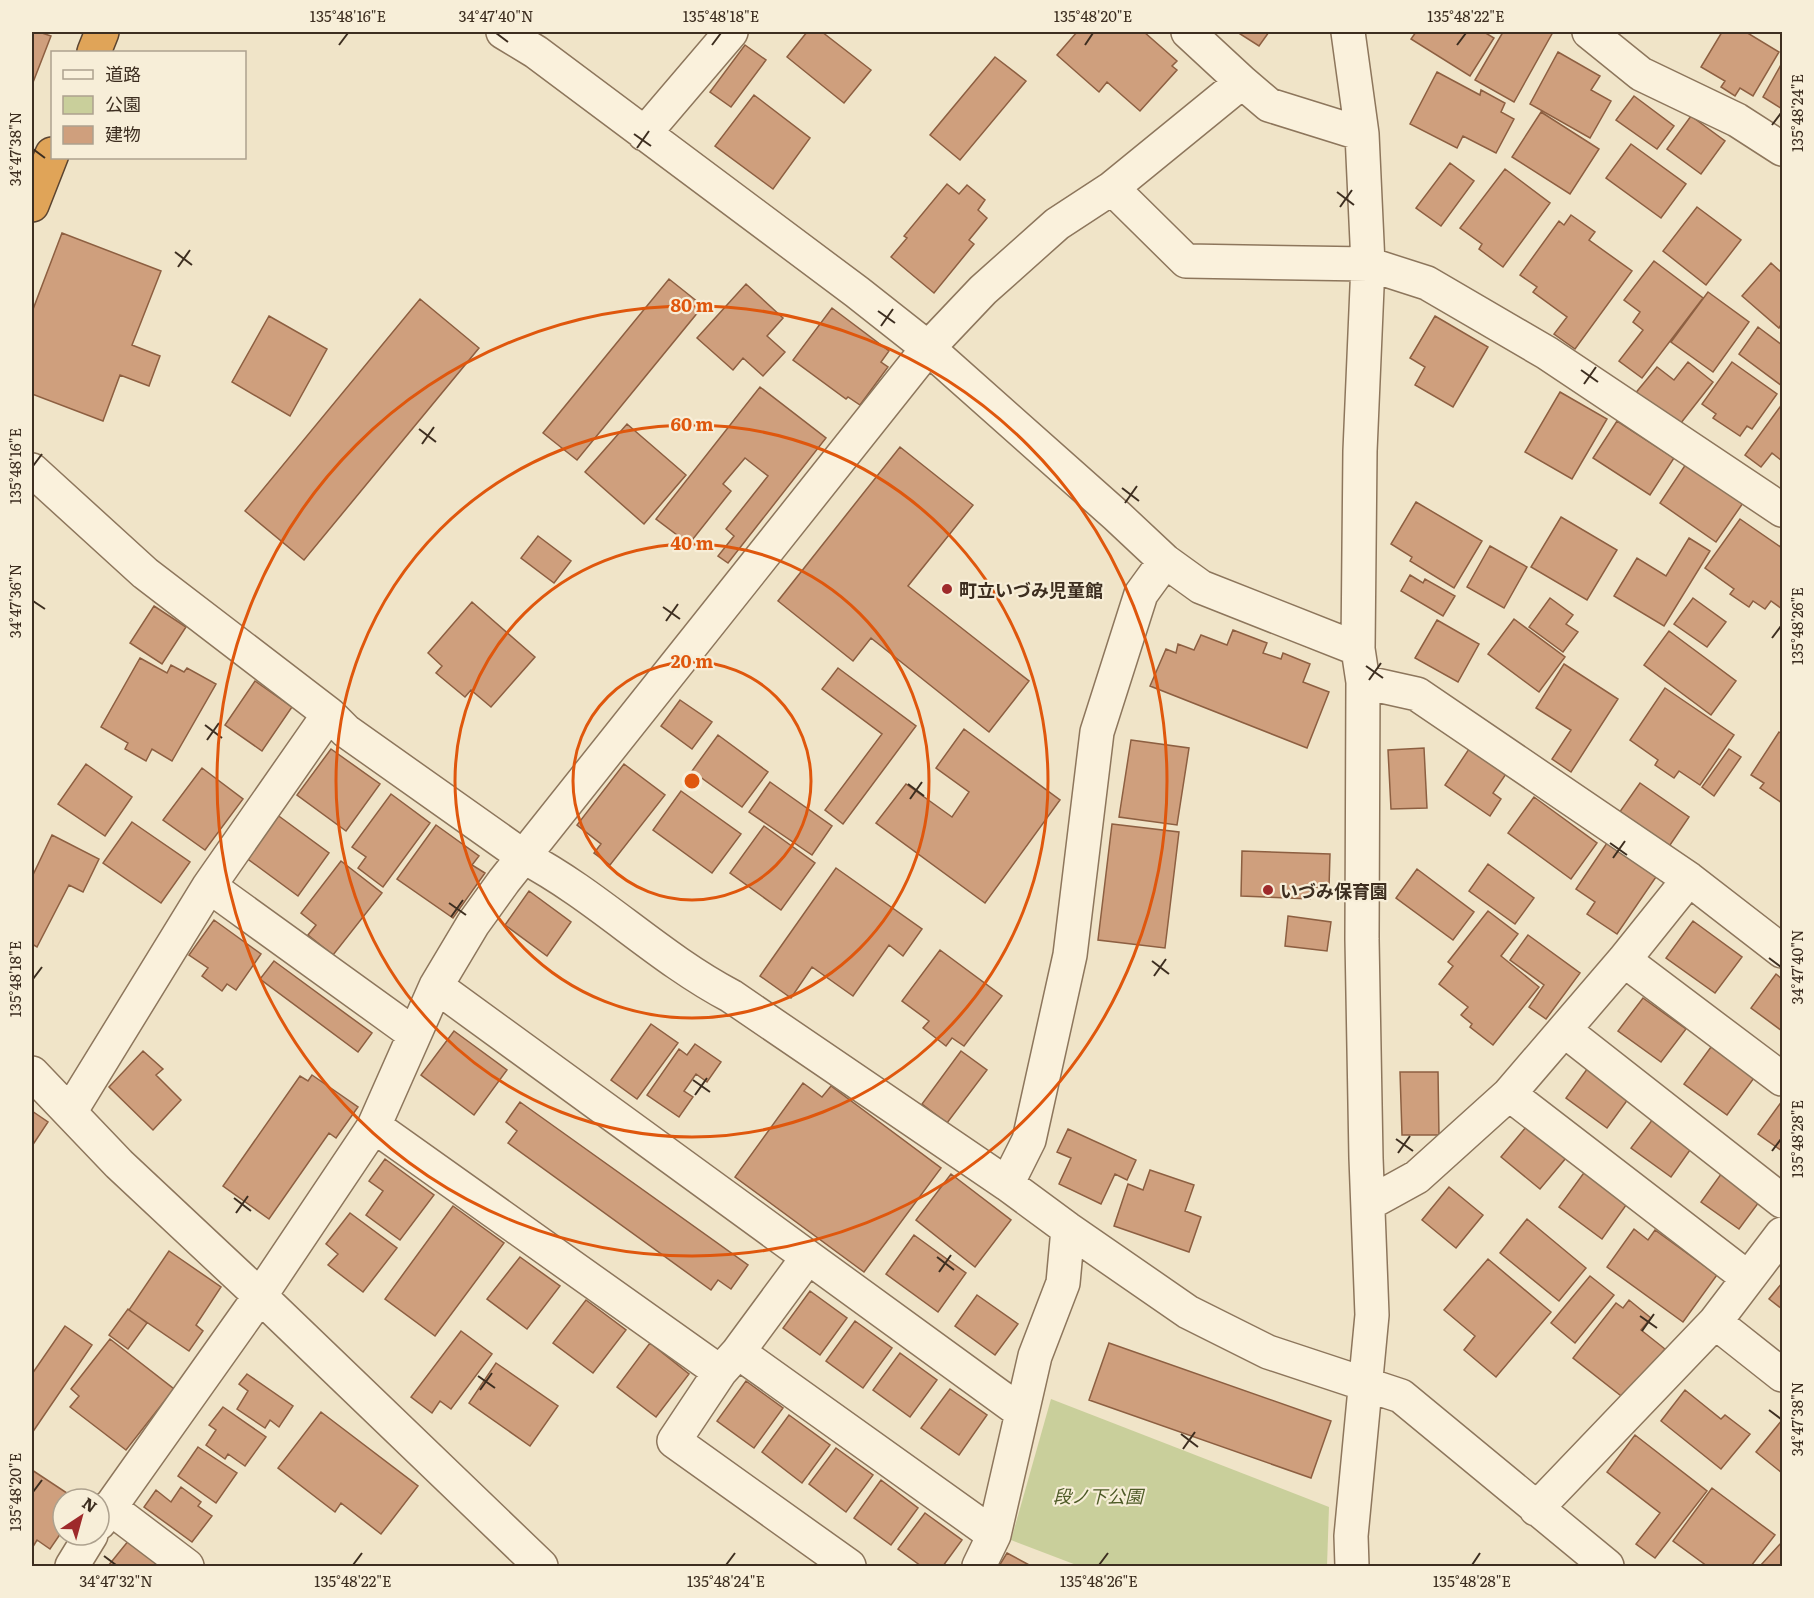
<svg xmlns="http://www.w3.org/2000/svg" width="1814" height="1598" viewBox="0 0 1814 1598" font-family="Literata,'Noto Sans JP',serif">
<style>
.green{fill:#c9cf9b}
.building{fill:#cf9f7d;stroke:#8d5f41;stroke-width:1.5}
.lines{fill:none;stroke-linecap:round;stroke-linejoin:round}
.street-casing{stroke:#8d765c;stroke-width:36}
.highway-casing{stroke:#5b4430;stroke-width:36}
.street{stroke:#faf1dc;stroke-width:33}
.highway{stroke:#e0a458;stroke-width:33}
.ticks{fill:none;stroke:#3d2e20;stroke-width:2}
.ring{fill:none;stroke:#df570d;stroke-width:3}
.poi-dot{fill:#9e2a2b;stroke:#f7eed8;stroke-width:2}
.labels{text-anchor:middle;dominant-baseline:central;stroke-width:4.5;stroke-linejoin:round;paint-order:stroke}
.poi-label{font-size:18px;font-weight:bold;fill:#3d2e20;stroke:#f7eed8;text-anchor:start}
.park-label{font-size:18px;font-style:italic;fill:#4d5a26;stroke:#f7eed8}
.centre{fill:#df570d;stroke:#f7eed8;stroke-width:3}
.ring-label{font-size:18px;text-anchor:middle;font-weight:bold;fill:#df570d;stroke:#f7eed8;stroke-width:4.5;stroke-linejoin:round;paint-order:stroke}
.neatline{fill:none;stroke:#3d2e20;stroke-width:2}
.ticks-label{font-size:15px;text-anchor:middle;fill:#3d2e20}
</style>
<rect width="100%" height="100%" fill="#f0e4c8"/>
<path class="green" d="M1051,1399L1329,1507L1327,1566H1079L1011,1540Z"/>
<path class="building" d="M32,32H39L51,36L32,85Z
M807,32H822L871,70L844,103L787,57Z
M1077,32H1144L1177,61L1172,66L1177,70L1140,111L1107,82L1099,92L1057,55Z
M1237,32H1269L1259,46Z
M1416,32H1484L1494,38L1470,76L1411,39Z
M1503,32H1553L1514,102L1475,80Z
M1722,32H1746L1779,52L1753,96L1740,88L1735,96L1721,87L1725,81L1701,67Z
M745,45L766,60L731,107L710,92Z
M1558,52L1600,76L1591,90L1611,101L1590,138L1530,104Z
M995,57L1026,81L960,160L930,135Z
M1782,63V109L1763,97Z
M1437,72L1480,95L1481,90L1505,103L1501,112L1514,119L1496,153L1463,136L1457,148L1410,124Z
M754,95L810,138L773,189L715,146Z
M1634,96L1674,126L1657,149L1616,120Z
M1541,112L1599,149L1570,194L1512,157Z
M1691,116L1725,141L1701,174L1667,149Z
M1631,144L1686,184L1661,218L1606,178Z
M1450,163L1474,181L1441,226L1416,208Z
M1505,169L1550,203L1503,267L1479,249L1482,244L1460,228Z
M947,184L959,194L967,185L985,200L978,210L987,218L969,240L974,244L934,293L891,257L907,238L904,236Z
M1697,207L1741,240L1706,285L1663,251Z
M1571,215L1595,232L1589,240L1632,271L1575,349L1554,334L1567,317L1533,292L1537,287L1520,275L1559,221L1564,225Z
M62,233L161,271L132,345L160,356L149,386L120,375L103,421L32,394V312Z
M1654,261L1703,298L1642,378L1619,361L1643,330L1633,322L1640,312L1624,300Z
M1771,263L1782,273V323L1779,328L1742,296Z
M669,279L703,306L577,460L543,433Z
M746,284L783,318L767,336L785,352L763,376L743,358L733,370L697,338Z
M1708,292L1749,322L1713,372L1671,342Z
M420,299L479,348L304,560L245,511Z
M832,308L889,351L881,362L888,367L860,405L848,397L846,399L793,360Z
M269,316L327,349L290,416L232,382Z
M1435,316L1488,347L1453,407L1415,385L1425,367L1410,358Z
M1758,327L1782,345V386L1739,354Z
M1688,362L1713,382L1677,428L1634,395L1657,367L1674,380Z
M1732,362L1777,394L1752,429L1747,426L1740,436L1713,418L1716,414L1702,404Z
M760,387L826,438L728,563L718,556L734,536L726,529L768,476L745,458L723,484L731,491L689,544L656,519Z
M1560,392L1607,419L1572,479L1525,452Z
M1780,407L1782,409V461L1772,453L1761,467L1745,455Z
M1617,421L1674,458L1650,495L1593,458Z
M627,424L686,475L644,524L585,472Z
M900,447L973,505L908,586L1029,681L989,732L871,638L853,661L778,601Z
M1686,464L1743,503L1716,542L1660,503Z
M1416,502L1482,541L1454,588L1410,561L1412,557L1391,544Z
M1561,517L1617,550L1587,600L1531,567Z
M1740,519L1782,548V609L1771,601L1765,609L1753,601L1749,607L1730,594L1734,589L1705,568Z
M538,536L571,561L554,583L521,558Z
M1689,538L1710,551L1664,626L1614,596L1637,558L1666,576Z
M1490,546L1527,567L1504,608L1467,587Z
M1410,575L1423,583L1425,579L1455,596L1443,616L1401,591Z
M1550,598L1573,615L1566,624L1578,632L1563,652L1529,627Z
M1693,598L1726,622L1707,647L1674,624Z
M472,602L535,657L491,707L471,690L465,697L436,673L442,666L428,653Z
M154,606L186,627L162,664L130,643Z
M1514,619L1565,657L1539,692L1488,654Z
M1437,620L1479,644L1458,682L1415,658Z
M1233,630L1267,643L1263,653L1281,659L1283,653L1310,664L1303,682L1329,692L1307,748L1150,686L1166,649L1176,653L1178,644L1194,650L1201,635L1227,645Z
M1669,631L1736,681L1711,715L1644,665Z
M140,658L167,673L171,665L184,672L187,668L216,684L172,761L152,749L146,761L125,749L128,743L101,727Z
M1564,664L1618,699L1571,772L1552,759L1571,730L1536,708Z
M838,668L916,726L843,824L825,810L882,734L822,689Z
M255,681L292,707L262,751L225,725Z
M1665,688L1734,735L1700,785L1679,771L1674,778L1655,765L1658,760L1630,740Z
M680,700L712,722L692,749L661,726Z
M964,729L1060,800L985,903L876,823L906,784L952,817L969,792L936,768Z
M1779,732L1782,734V803L1760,788L1764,783L1751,775Z
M718,735L768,772L742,807L692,771Z
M1131,740L1189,748L1177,825L1119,817Z
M1471,746L1508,771L1493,793L1501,799L1490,816L1445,785Z
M1424,748L1427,808L1391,809L1388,750Z
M331,749L380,784L346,831L297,795Z
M1729,749L1741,757L1714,796L1702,787Z
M86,764L132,797L105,836L58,804Z
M624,764L665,795L610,865L594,853L601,844L577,825Z
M202,768L243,799L205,850L163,820Z
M770,782L832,826L812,855L749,812Z
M1640,783L1689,817L1668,848L1619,813Z
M681,791L741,834L712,873L653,830Z
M391,794L430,823L383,887L358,868L366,857L352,847Z
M1534,797L1597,843L1571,879L1508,833Z
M276,814L329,853L298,896L245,857Z
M132,822L190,862L161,903L103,863Z
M1112,824L1179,832L1165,948L1098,940Z
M436,825L479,856L472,865L485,873L453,918L397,879Z
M764,826L815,863L781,910L730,873Z
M52,835L99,859L83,892L69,885L37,947L32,944V877Z
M1607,843L1656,877L1617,934L1587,914L1595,902L1576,889Z
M1242,851L1330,854L1329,888L1310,887V899L1241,896Z
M341,861L382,893L333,955L308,935L316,925L301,913Z
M1488,864L1534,898L1515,924L1469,891Z
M836,868L922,929L903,956L889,945L853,996L812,967L791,998L760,976Z
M1417,869L1474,912L1453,940L1396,898Z
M529,891L571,922L547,956L505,925Z
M1488,911L1518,934L1501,956L1539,987L1493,1045L1470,1027L1472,1024L1461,1015L1468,1007L1439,984L1453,966L1448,962Z
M1288,916L1331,922L1327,951L1285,946Z
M214,920L261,954L236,990L227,984L222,991L202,976L208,968L189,955Z
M1693,921L1742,957L1715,993L1666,958Z
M1528,935L1580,973L1546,1019L1529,1007L1544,985L1510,960Z
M940,950L1002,996L964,1046L952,1038L946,1046L923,1028L929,1021L902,1001Z
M274,961L372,1033L358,1052L260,979Z
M1776,974L1782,979V1031L1751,1008Z
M1643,998L1686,1029L1661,1062L1618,1031Z
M651,1024L678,1043L637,1099L611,1080Z
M454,1031L507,1070L474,1115L421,1075Z
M695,1044L721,1062L707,1082L696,1074L684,1091L693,1097L679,1117L647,1095L679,1049L687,1055Z
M1711,1047L1754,1078L1727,1115L1684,1084Z
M143,1051L163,1069L156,1075L181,1100L153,1130L109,1087Z
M961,1051L987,1070L947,1123L922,1104Z
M1593,1061L1634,1091L1607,1128L1566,1098Z
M1400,1072H1438L1439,1135H1402Z
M312,1075L358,1107L336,1138L329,1133L269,1219L223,1186L300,1076L308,1081Z
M803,1083L822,1097L831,1086L941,1168L864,1272L735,1177Z
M1782,1101V1151L1758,1134Z
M520,1102L748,1265L731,1289L718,1280L711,1290L508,1143L517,1131L506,1122Z
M32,1111L48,1122L32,1146Z
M1656,1115L1695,1143L1671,1177L1631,1148Z
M1527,1126L1566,1158L1540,1189L1501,1157Z
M1068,1129L1136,1160L1127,1180L1115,1174L1101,1204L1059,1184L1071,1158L1057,1152Z
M385,1159L434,1195L400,1240L366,1215L383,1191L369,1181Z
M1150,1170L1194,1185L1185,1211L1201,1217L1189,1252L1114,1226L1128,1184L1143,1190Z
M1586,1170L1629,1201L1602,1239L1559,1207Z
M1724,1170L1762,1198L1739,1229L1701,1202Z
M951,1174L1011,1220L975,1267L916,1220Z
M1449,1187L1483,1215L1456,1248L1422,1220Z
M453,1206L504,1243L435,1336L385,1299Z
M350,1213L397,1248L363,1292L328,1265L338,1254L326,1244Z
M1527,1219L1586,1268L1559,1301L1500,1253Z
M1634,1229L1648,1240L1655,1230L1717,1275L1683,1322L1607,1267Z
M914,1235L966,1273L938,1312L886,1274Z
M169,1251L221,1287L196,1325L203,1331L189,1351L129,1310Z
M520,1257L560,1286L527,1329L487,1299Z
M1488,1259L1551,1312L1496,1377L1464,1350L1475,1336L1444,1310Z
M1590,1276L1614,1295L1575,1343L1551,1323Z
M1782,1283V1309L1769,1299Z
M810,1291L847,1318L820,1355L783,1328Z
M977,1295L1018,1324L995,1355L955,1326Z
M586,1300L626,1330L593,1373L553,1343Z
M1629,1300L1651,1318L1641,1330L1665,1349L1625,1399L1573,1358L1616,1303L1623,1308Z
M128,1309L147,1323L128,1349L109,1335Z
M855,1321L892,1348L863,1388L826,1361Z
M65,1326L92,1345L32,1433V1374Z
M461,1331L492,1354L451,1409L440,1401L432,1413L411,1397Z
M110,1339L174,1389L126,1450L70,1407L79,1396L71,1389Z
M650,1343L689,1374L656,1417L617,1387Z
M1109,1343L1331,1421L1311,1478L1089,1400Z
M900,1353L937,1380L910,1417L873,1390Z
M496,1363L558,1406L530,1446L469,1403Z
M247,1374L293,1406L279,1427L270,1420L265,1428L237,1409L248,1391L239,1384Z
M746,1381L783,1408L754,1448L717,1421Z
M950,1389L987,1415L959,1455L921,1428Z
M1685,1390L1721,1419L1725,1415L1750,1434L1721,1469L1661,1421Z
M223,1407L266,1437L245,1466L228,1454L225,1459L206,1445L216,1430L209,1425Z
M321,1412L418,1486L381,1534L341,1503L335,1512L278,1468Z
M789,1415L830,1445L802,1483L762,1452Z
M1782,1420V1473L1756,1452Z
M1635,1435L1707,1491L1655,1558L1636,1544L1660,1513L1607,1472Z
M198,1447L237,1473L216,1503L178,1476Z
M836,1448L873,1475L846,1512L809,1484Z
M32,1470L76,1499H63V1530L50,1549L37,1540L34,1545L32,1543Z
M881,1480L918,1508L891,1545L854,1518Z
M181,1487L201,1502L198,1506L212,1516L192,1542L144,1507L156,1490L171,1502Z
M1712,1488L1775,1535L1751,1566H1707L1673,1541Z
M925,1513L962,1540L943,1566H921L898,1549Z
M129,1540L163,1566H108Z
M1782,1542V1566H1760Z
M1007,1553L1031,1566H999Z"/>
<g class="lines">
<g class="street-casing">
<path id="street" d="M503,32L536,52L857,292L928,348L1117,516L1165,561L1201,587L1358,649
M1188,32L1242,82L1269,105L1362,134
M1348,32L1362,134L1368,264L1360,451L1358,649L1363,682L1362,939L1366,1158L1372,1315L1351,1536L1352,1566
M1589,32L1641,74L1737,120L1782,149
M1242,82L1112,188L1186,261L1368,264L1427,283L1547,353L1782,510
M644,134L731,32
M32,470L145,573L329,714L346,731L524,857C598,896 657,957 731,996L1007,1184L1068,1229L1188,1312L1268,1352L1401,1396L1607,1566
M1363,682L1417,694L1689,879L1782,951
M209,886L414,1034
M1624,960L1782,1079
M436,986L808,1257
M1564,1030L1782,1201
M32,1073L119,1164L260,1296L541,1566
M1509,1094L1748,1278
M70,1112L209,886L329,714
M374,1126L720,1372
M1007,1184L1029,1140L1070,955L1097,732L1141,594L1165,561
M1368,1204L1417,1177L1509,1094L1624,960L1689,879
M1715,1322L1782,1375
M738,1352L994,1535
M109,1507L187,1566
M1536,1509L1715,1322L1782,1234
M99,1523L260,1296L374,1126L436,986L473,924L504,881L928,348L983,290L1057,224L1112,188
M72,1566L91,1535
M849,1566L674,1441L720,1372L738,1352L808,1257L1021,1412
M979,1566L994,1535L1035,1356L1063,1283L1068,1229"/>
</g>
<g class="highway-casing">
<path id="highway" d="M94,52L102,32
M32,205L52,154"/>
</g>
<use href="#street" class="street"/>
<use href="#highway" class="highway"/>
</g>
<path class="ticks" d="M496,33L508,42M339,45L348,33M712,45L721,33M1085,45L1093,33M1457,45L1466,33M1772,125L1781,113M634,134L651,146M637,148L649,131M33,149L45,158M1337,192L1354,205M1340,207L1352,190M175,252L192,265M178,267L190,250M878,311L895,323M881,326L893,309M1581,370L1598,382M1584,384L1596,367M419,429L436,442M422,444L434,427M33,466L42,454M1122,488L1139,501M1125,503L1137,486M33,601L45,609M663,607L680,619M666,621L678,604M1772,638L1781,626M1366,666L1383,678M1369,680L1381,663M205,725L222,738M207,740L219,723M908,784L924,796M910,799L922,782M1610,843L1627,855M1613,858L1625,841M449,903L466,915M451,917L463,900M1769,958L1781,967M1152,961L1169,974M1154,976L1166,959M33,979L42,967M693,1080L710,1092M695,1095L707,1078M1396,1139L1413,1151M1772,1151L1781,1139M1398,1153L1410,1136M234,1198L251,1211M236,1213L248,1196M937,1257L954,1270M939,1272L951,1255M1640,1316L1657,1328M1642,1331L1654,1314M478,1376L495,1388M480,1390L492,1373M1769,1410L1781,1419M1181,1434L1198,1447M1183,1449L1195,1432M33,1492L42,1480M104,1556L116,1565M353,1565L362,1553M726,1565L735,1553M1099,1565L1108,1553M1472,1565L1480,1553"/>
<g class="ring">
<circle cx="692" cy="781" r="119"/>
<circle cx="692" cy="781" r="237"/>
<circle cx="692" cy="781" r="356"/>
<circle cx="692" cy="781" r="475"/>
</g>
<g class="poi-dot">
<circle cx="947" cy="589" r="6"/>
<circle cx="1268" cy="890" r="6"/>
</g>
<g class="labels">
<g class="poi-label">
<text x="959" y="589">町立いづみ児童館</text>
<text x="1280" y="890">いづみ保育園</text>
</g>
<g class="park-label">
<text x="1098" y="1495">段ノ下公園</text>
</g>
</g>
<circle cx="692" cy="781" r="9" class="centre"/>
<g class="ring-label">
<text x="692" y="312">80 m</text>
<text x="692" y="431">60 m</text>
<text x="692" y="550">40 m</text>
<text x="692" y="668">20 m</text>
</g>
<rect width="1814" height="1598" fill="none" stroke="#f7eed8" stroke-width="66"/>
<rect x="51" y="51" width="195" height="108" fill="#f7eed8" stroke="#ada18e" stroke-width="1.5"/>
<rect x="63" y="70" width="30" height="9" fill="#faf1dc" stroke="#ada18e" stroke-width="1.5"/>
<text x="105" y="81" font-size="18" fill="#3d2e20">道路</text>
<rect x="63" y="96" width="30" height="18" fill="#c9cf9b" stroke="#ada18e" stroke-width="1.5"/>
<text x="105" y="111" font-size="18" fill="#3d2e20">公園</text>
<rect x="63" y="126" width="30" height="18" fill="#cf9f7d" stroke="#ada18e" stroke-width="1.5"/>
<text x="105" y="141" font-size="18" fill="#3d2e20">建物</text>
<g transform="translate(81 1517) rotate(36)"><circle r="28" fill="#f7eed8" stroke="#ada18e" stroke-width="1.5"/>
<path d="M0-4.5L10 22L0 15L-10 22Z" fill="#9e2a2b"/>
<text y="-9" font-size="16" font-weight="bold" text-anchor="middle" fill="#3d2e20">N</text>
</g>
<rect x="33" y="33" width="1748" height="1532" class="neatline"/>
<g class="ticks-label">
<text x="348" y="22">135°48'16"E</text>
<text x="496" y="22">34°47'40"N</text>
<text x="721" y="22">135°48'18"E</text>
<text x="1093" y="22">135°48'20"E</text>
<text x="1466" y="22">135°48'22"E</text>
<text transform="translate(1798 113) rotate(-90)" y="5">135°48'24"E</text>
<text transform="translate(16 149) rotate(-90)" y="5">34°47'38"N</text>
<text transform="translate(16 466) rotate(-90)" y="5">135°48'16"E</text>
<text transform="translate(16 601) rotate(-90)" y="5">34°47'36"N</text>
<text transform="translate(1798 626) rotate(-90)" y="5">135°48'26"E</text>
<text transform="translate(1798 967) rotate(-90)" y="5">34°47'40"N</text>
<text transform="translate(16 979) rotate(-90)" y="5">135°48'18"E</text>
<text transform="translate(1798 1139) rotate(-90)" y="5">135°48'28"E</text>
<text transform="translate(1798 1419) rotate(-90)" y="5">34°47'38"N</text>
<text transform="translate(16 1492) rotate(-90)" y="5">135°48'20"E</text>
<text x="116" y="1587">34°47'32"N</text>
<text x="353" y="1587">135°48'22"E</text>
<text x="726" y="1587">135°48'24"E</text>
<text x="1099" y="1587">135°48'26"E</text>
<text x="1472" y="1587">135°48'28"E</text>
</g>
</svg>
